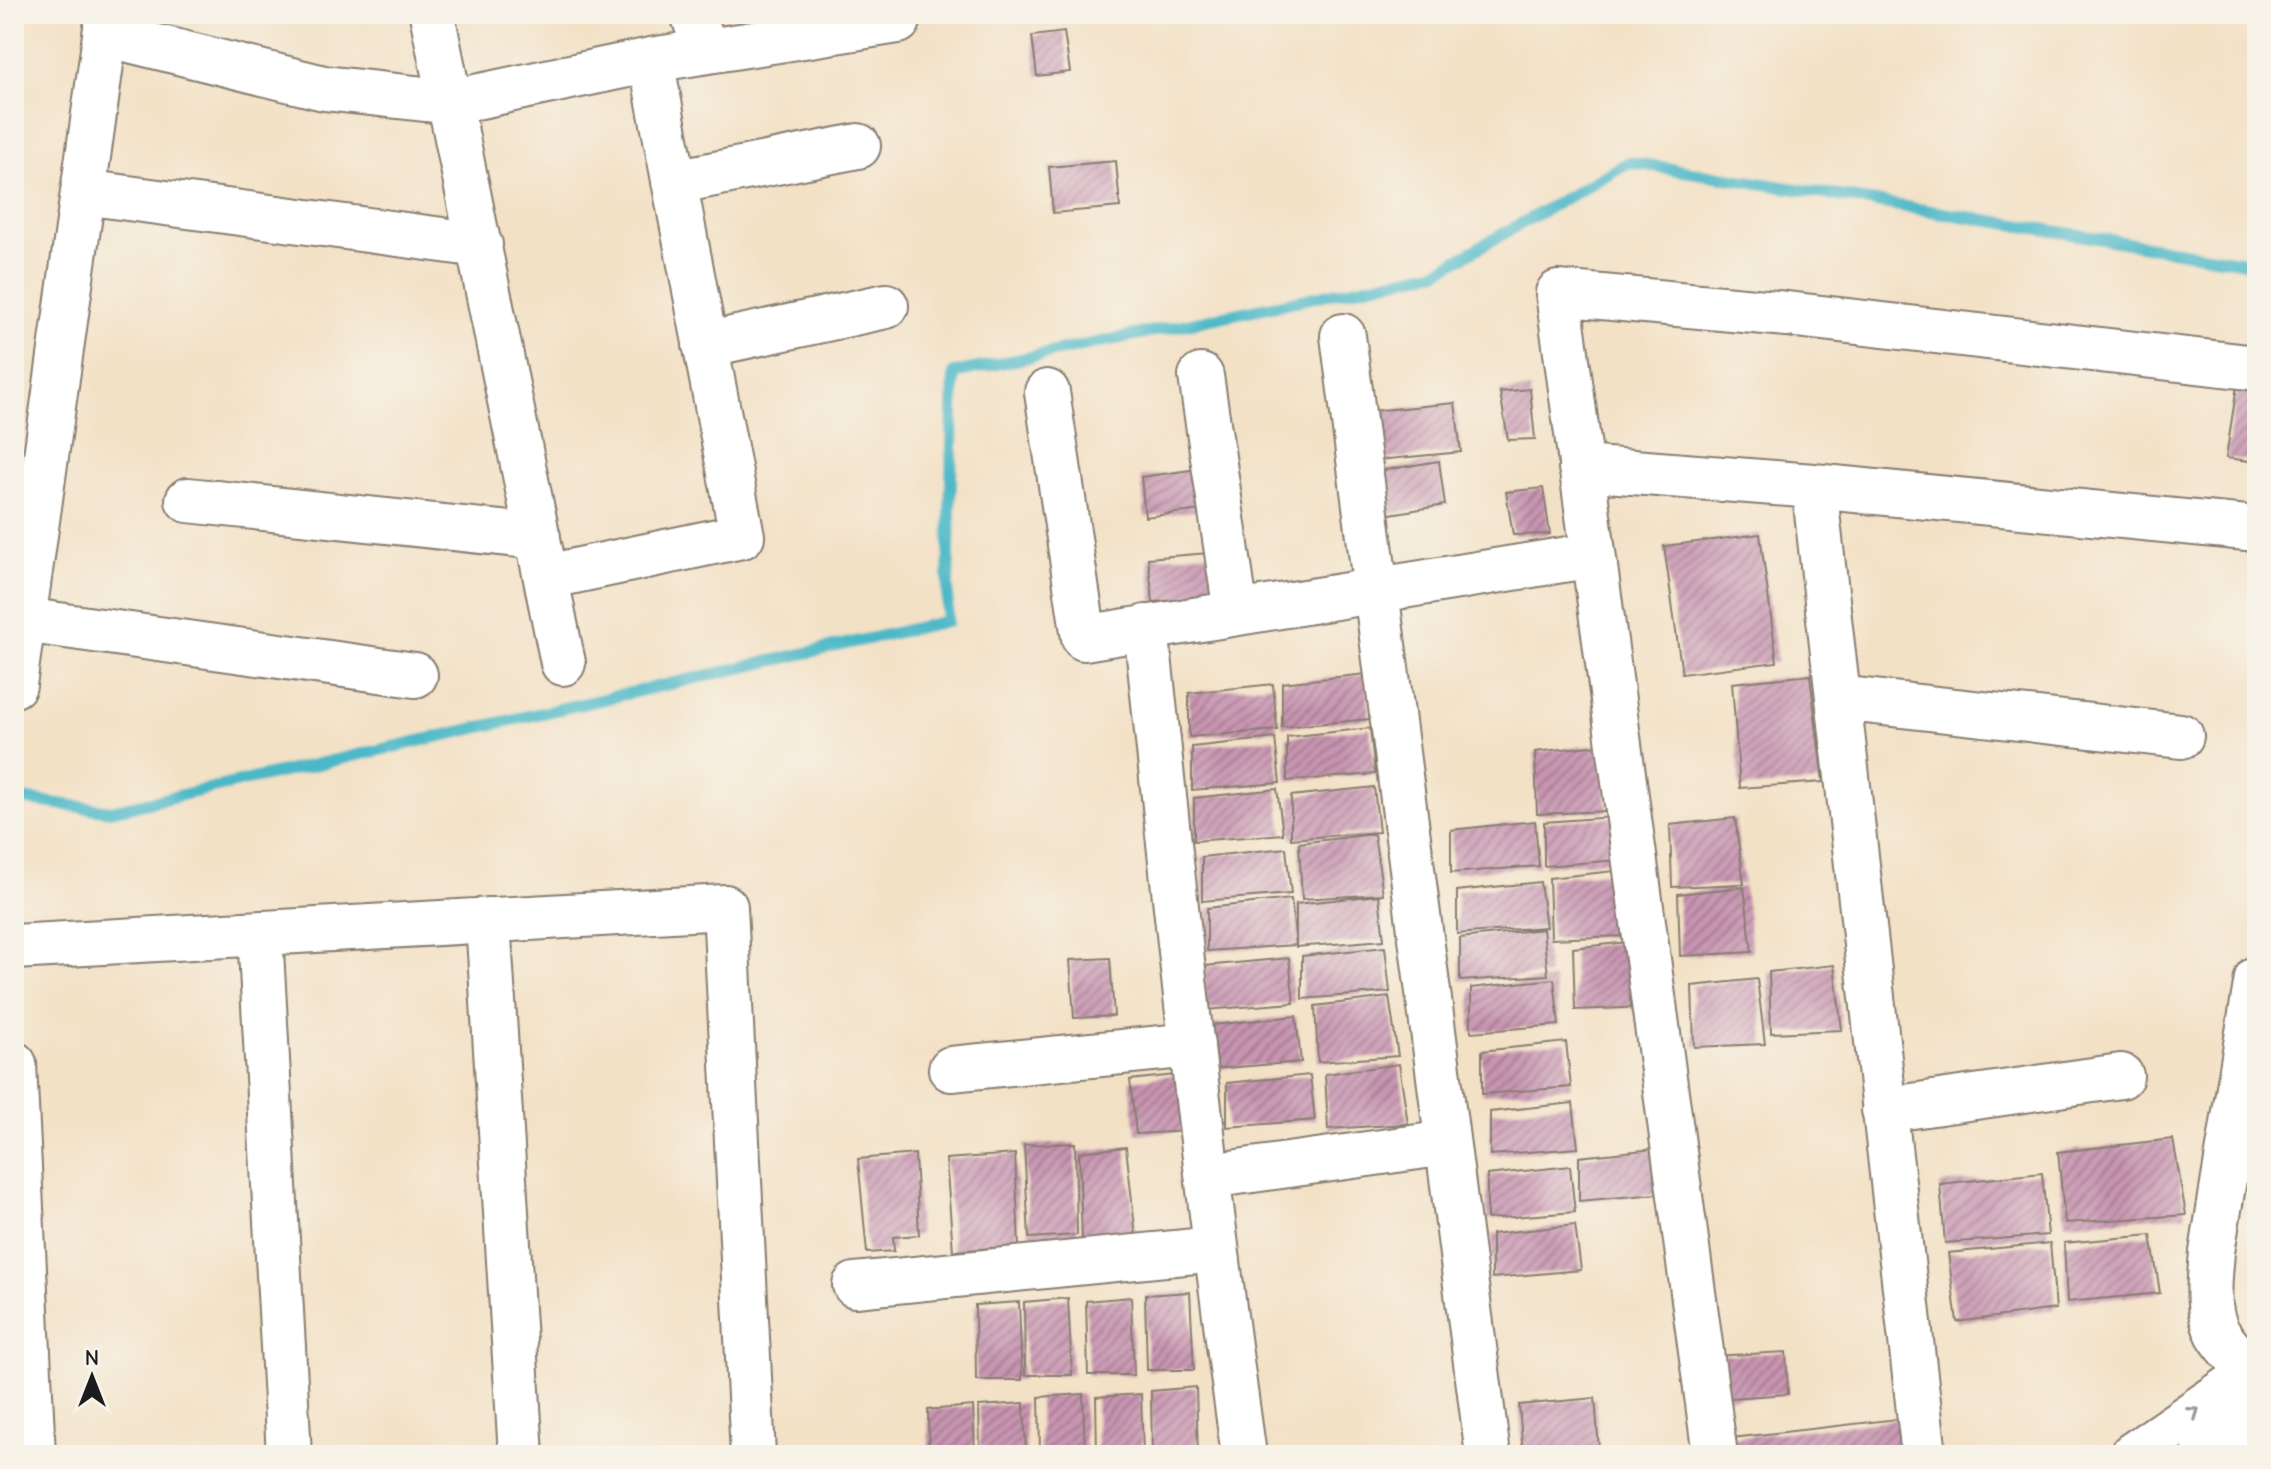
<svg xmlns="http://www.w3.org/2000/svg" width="2271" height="1469" viewBox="0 0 2271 1469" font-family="'Comic Neue',sans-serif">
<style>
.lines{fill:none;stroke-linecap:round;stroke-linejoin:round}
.stream{stroke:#4bb8c7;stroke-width:12}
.building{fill:url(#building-hatch)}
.minor-casing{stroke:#887e71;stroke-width:48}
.minor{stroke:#fff;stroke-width:44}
.oneway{stroke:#999}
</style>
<defs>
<pattern id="building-hatch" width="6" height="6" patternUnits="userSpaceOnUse" patternTransform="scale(2)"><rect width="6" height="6" fill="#c794b1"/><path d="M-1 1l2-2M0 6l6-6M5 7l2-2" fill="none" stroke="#a1788f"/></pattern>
</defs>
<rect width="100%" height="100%" fill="#f7f3e8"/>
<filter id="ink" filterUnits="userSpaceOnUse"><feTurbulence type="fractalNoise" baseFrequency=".0125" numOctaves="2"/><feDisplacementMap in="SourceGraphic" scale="16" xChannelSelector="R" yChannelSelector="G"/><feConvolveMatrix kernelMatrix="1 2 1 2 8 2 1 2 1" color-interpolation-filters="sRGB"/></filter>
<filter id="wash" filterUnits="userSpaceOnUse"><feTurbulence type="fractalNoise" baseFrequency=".006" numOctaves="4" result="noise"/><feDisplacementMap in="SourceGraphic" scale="32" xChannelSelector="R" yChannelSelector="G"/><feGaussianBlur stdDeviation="1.8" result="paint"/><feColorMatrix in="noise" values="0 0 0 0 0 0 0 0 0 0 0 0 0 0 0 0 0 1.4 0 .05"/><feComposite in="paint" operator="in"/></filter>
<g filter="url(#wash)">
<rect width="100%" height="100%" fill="#f3e1c6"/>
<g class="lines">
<path class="stream" d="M14,798L111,811L947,621L954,373L1438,271L1629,162L2257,264"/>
</g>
<g id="blocks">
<path class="building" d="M1064,32L1070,72L1037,76L1032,36Z
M1116,161L1120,207L1053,213L1049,167Z
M2237,385L2257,388V462L2226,458Z
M1530,389L1535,439L1508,440L1500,392Z
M1455,403L1461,452L1378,460L1372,411Z
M1439,461L1445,505L1384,515L1378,471Z
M1205,468L1211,509L1145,517L1141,477Z
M1543,488L1550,534L1513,535L1506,492Z
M1760,534L1777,662L1682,674L1664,546Z
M1209,553L1215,597L1153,602L1148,558Z
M1366,674L1370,719L1282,727V683Z
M1810,675L1823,782L1740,788L1732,683Z
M1273,684L1277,730L1189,737V693Z
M1370,728L1375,774L1287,781V737Z
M1275,738L1280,783L1192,790V747Z
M1600,745L1608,811L1537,814L1535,752Z
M1374,787L1379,832L1291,839V796Z
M1277,789L1283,834L1194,841V798Z
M1613,817L1618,860L1544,866V822Z
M1735,818L1744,884L1672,887L1670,825Z
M1535,821L1539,866L1451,873V830Z
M1374,834L1383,894L1302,899L1299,843Z
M1286,848L1291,894L1202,901V857Z
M1614,871L1622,936L1551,939L1549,878Z
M1540,882L1546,927L1457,934V891Z
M1744,887L1752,952L1680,956L1678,894Z
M1379,895L1384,940L1296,947V904Z
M1291,899L1296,945L1207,951V908Z
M1543,929L1548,975L1460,981V938Z
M1637,941L1646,1007L1575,1010L1573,948Z
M1385,947L1390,992L1302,999V956Z
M1110,958L1114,1016L1074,1018L1070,960Z
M1289,958L1294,1003L1205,1010V966Z
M1834,965L1842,1030L1771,1033L1769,972Z
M1554,979L1559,1025L1471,1032V988Z
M1757,979L1765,1044L1694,1047L1692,986Z
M1389,997L1398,1056L1318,1062L1315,1006Z
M1296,1016L1301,1062L1213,1069V1025Z
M1566,1042L1571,1087L1482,1094V1051Z
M1399,1064L1408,1124L1328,1129L1325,1074Z
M1184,1074L1188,1131L1136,1134L1130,1080Z
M1310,1075L1315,1120L1227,1127V1083Z
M1573,1103L1578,1148L1490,1155V1112Z
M2173,1139L2186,1215L2065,1223L2058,1152Z
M1075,1143L1077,1235L1029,1238L1024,1145Z
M1126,1147L1136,1237L1082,1240L1079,1152Z
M1663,1148L1668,1193L1579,1201V1157Z
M915,1154L919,1235L893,1237L894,1251L867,1253L858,1159Z
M1015,1154L1019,1246L953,1251L946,1159Z
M1570,1166L1575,1212L1487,1219V1175Z
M2042,1173L2048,1235L1945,1243L1940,1184Z
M1575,1225L1581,1270L1492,1278V1234Z
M2151,1235L2160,1293L2067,1302L2064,1243Z
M2050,1243L2056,1309L1957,1322L1948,1253Z
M1190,1292L1194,1370H1147L1145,1295Z
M1131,1297L1134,1375H1088L1086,1301Z
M1068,1298L1072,1375H1025L1024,1302Z
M1019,1302L1022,1380H976L975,1305Z
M1786,1352L1788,1394L1716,1399L1713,1356Z
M1196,1387L1198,1455H1152L1151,1391Z
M1083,1394L1085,1455H1040L1039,1397Z
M1141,1394L1143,1455H1097L1096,1397Z
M1595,1398L1599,1449L1523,1455L1519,1405Z
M1024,1403L1026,1455H980L979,1406Z
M973,1406L975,1455H929L928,1410Z
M1897,1419L1901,1455H1734L1732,1438Z"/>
</g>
</g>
<g filter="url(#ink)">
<use href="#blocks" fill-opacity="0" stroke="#887e71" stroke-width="2"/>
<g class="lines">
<g class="minor-casing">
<path id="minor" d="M432,14L563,663
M693,14L706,51
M105,34L324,88L452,102L651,60L898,21
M674,182L858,146
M83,192L480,245
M1343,336L1488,1455
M705,345L886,306
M1201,376L1236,613
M1047,392L1084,638L1593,555
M1581,468L1814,486L2257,529
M1814,486L1924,1455
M188,500L538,537
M546,577L742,536L651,60
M23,620L415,675
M1146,627C1175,904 1205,1180 1244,1455
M14,685L108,14
M1838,698L2181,736
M488,920L521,1455
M260,933L289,1455
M14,947L725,907L753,1455
M2257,978L2212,1252C2210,1278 2205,1309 2218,1333C2228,1351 2247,1364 2257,1383
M14,1064L33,1455
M951,1069L1192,1045
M1884,1110L2121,1076
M1209,1176L1447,1143
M855,1285L1215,1249
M1715,1455L1558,293L1787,314L2257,368
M2132,1455L2257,1369
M2204,1455L2257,1420"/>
</g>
<use href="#minor" class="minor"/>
</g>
<defs><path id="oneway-chevron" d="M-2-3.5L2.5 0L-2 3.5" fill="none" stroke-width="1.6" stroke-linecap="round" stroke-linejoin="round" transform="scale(2)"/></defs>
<use class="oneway" href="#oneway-chevron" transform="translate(2194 1412) rotate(-35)"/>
</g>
<rect width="2271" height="1469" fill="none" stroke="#f7f3e8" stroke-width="48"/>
<g transform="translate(92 1377)" stroke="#f7f3e8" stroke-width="6" paint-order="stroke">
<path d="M0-6L14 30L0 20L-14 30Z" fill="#1c1c1c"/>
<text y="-12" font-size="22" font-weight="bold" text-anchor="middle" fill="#1c1c1c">N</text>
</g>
</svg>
